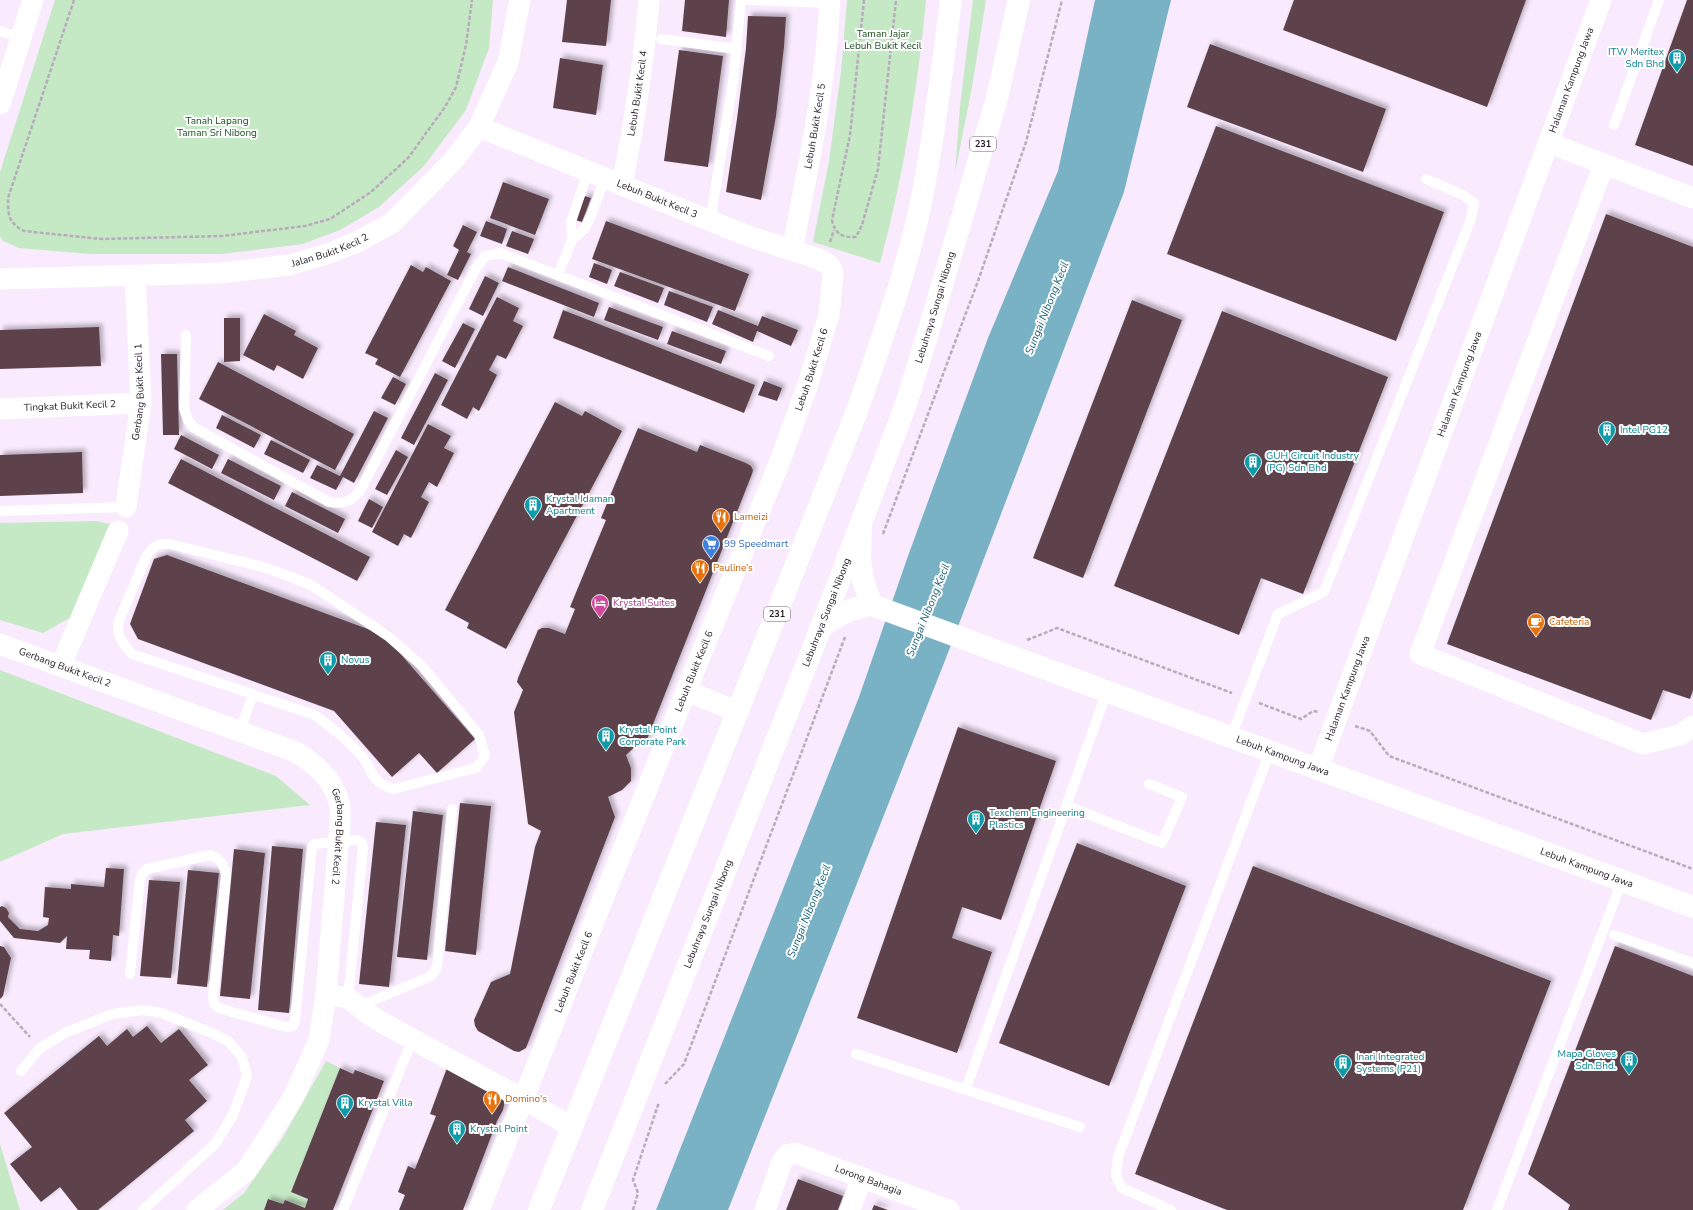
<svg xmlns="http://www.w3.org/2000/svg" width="1693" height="1210" viewBox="0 0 1693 1210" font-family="'Nunito Sans',sans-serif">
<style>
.green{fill:#c6e9c5}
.water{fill:#7ab2c5}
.building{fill:#5d434c;filter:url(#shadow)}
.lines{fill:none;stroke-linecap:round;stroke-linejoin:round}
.path{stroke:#b8abbc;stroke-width:2.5;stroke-dasharray:4 2;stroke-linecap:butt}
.lane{stroke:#fff;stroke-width:10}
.street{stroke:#fff;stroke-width:21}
.secondary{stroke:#fff;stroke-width:22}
.primary{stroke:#fff;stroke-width:22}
.labels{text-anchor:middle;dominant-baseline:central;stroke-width:4;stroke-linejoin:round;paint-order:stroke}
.shield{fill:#fff;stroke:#68646a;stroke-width:1}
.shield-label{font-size:9px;font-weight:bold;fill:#28212a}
.park-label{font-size:10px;fill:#1b4f1f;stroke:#fff}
.culture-label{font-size:10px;fill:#0d838f;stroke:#fff;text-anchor:start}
.street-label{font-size:10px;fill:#28212a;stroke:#fff}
.food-label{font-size:10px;fill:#c56008;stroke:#fff;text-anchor:start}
.shop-label{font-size:10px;fill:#366cbe;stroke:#fff;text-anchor:start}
.hotel-label{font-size:10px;fill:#b23c85;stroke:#fff;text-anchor:start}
.water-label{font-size:11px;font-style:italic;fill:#166074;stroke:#fff}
</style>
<defs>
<filter id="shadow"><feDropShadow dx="3.5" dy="-3.5" stdDeviation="2" flood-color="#0004"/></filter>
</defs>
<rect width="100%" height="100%" fill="#f9eafe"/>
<path class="green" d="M55,0H493L489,48L466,110L424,166L379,207L340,230L303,244L221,254H89L19,248L3,241L0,237V172Z
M847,0H926C918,86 903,179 880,263L813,242L829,161L841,72Z
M973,0H986L972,87L955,173L960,106Z
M96,521L110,524L73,616L43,633L0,620V523Z
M0,670L276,776L310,805L63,834L0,862Z
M326,1061L340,1068L291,1192L308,1199L305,1208L285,1200L283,1204L269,1199L264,1210H223L244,1193L282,1139Z
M0,1144L20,1210H0Z"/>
<path class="water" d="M1095,0H1171L1124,192L946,658L728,1210H656L859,697L908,556L988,338L1058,171Z"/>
<path class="building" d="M567,0H611L606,46L562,42Z
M685,0H729L726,37L682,31Z
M1294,0H1526L1487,107L1283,30Z
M1687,0H1693V166L1635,145Z
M748,16L786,17L784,47L776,116L761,200L726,192L737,119L746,48Z
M1210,44L1386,109L1363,172L1187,107Z
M679,50L723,56L708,167L664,161Z
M560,58L603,65L596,115L553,108Z
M1216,126L1444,212L1396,341L1167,254Z
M503,182L549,199L535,235L490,218Z
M585,196L591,198L582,222L575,220Z
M1606,214L1693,247V690L1690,699L1663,690L1651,720L1447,644Z
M486,221L507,229L502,244L480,236Z
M606,221L749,274L735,311L592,259Z
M463,225L477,232L467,252L471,254L458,280L447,275L459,250L453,246Z
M512,231L534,239L528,254L506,246Z
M594,263L612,270L607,284L589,277Z
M411,265L423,272L426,267L451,281L400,377L375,364L378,359L365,353Z
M508,267L599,303L594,317L502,281Z
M620,272L664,288L658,303L614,286Z
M485,276L499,283L483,316L469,309Z
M669,291L713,307L707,322L664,305Z
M497,297L519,308L513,321L523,326L506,359L497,355L489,370L497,375L479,411L473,407L467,419L441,405Z
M1132,300L1182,320L1083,578L1033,558Z
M609,307L663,327L658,340L604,320Z
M563,310L755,385L744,413L553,338Z
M718,310L758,326L762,316L798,330L791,346L757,331L753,342L712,324Z
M1222,311L1388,377L1303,594L1261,578L1239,635L1114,586Z
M264,314L296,331L294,335L318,348L303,379L277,365L274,371L243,355Z
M224,318H240V361L224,362Z
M463,323L475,329L455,368L442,361Z
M99,327L101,366L0,369V330Z
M672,331L726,351L721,364L667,344Z
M161,354H177L179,435H163Z
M218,362L354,434L335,470L199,399Z
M435,373L448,380L414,445L401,438Z
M393,377L406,384L395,405L381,398Z
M764,381L782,388L777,401L758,395Z
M555,402L582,416L585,411L622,431L506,649L467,628L469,623L445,610Z
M374,411L388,418L354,483L343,477L336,490L310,478L317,465L340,476Z
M222,415L261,435L254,448L216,428Z
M428,424L451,436L444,448L454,453L437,487L429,482L421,497L429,502L411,538L404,534L398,546L372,532Z
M638,428L697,452L700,445L746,463L751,466L753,470L752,474L644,747L638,744L626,755L631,768V781L622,790L608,797L615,817L526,1048L519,1052L514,1051L478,1031L475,1026L474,1020L491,982L510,974L535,847L541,831L528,824L514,712L523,690L517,682L518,678L538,630L542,628H549L565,634L575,609L570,607L606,520L601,518Z
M181,435L219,455L212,469L174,449Z
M271,440L310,460L303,473L264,454Z
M396,450L408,457L387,495L375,489Z
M82,452L83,493L0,496V455Z
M181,459L370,557L357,581L168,483Z
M228,459L281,486L274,500L221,473Z
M292,492L345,519L338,533L285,506Z
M369,499L383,507L372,528L358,521Z
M167,555L384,635L475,739L437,773L419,753L392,777L334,711L138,639L130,624L154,559Z
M958,727L1056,761L1001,920L962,907L952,938L992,952L957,1053L857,1018Z
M460,803L491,806L476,955L445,951Z
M413,811L443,815L427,960L397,957Z
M376,822L406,825L389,987L359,984Z
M1077,843L1186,886L1109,1086L999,1043Z
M272,846L303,849L289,1013L258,1010Z
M234,849L265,853L250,999L220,996Z
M1253,866L1551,981L1463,1210H1227L1135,1174Z
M106,868L124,869L119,936L113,935L111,961L89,959L90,950L66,949L67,936L60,943L14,938L0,921V907L2,906L6,908L9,913L8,917L20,929L38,931L48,925L49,918L43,917L45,887L71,889V884L104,887Z
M188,870L219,873L207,987L177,984Z
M149,880L180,882L171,978L140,976Z
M0,946L4,947L11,958L3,996L0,999Z
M1615,946L1693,976V1210H1568L1570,1205L1528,1174Z
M147,1026L161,1043L179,1029L208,1065L189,1080L207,1101L185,1120L194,1131L98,1210H78L60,1187L41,1202L10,1164L32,1147L4,1113L99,1036L107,1046L127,1029L133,1037Z
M448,1065L505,1100L503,1110L497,1121L463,1210H399L405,1195L398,1192L408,1166L415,1169L436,1116L430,1114Z
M340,1068L353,1074L355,1070L384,1081L333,1210H264L268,1199L283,1204L285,1200L305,1208L308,1199L291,1192Z
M798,1179L843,1196L838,1210H786Z
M874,1205L888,1210H872Z"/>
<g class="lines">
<path class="path" d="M74,0L8,198C8,216 8,222 24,231L101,239L222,236L305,226L330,219L371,192L408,158L445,107L456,87L466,45L472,0
M864,0L850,135L832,220C835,233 841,238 856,237L862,225L878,169L896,0
M830,242L834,230
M883,534L978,281L1026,142L1062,0
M1027,640L1057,628L1232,693
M1259,703L1301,719L1313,711L1319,712
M1355,726L1370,731L1389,756L1693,869
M0,1004L30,1037
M665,1084L684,1064L845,637
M633,1210L638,1193L633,1180L659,1102"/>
<path class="lane" d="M749,0L830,3
M0,31L21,38
M661,39L737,49
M1614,125L1659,0
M710,221L733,83L741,0
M572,240L571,222L588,171
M558,275L572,240L585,228L592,213L605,178
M186,335L184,409L188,420L193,427L329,502C344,504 352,502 361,489L475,270L485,256L500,253L769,356
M0,511L126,507
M160,544H170L263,567L286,575L311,585L388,636L421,665L479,735L485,756L476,768L393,789C368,781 374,769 360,754C347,739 331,727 315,715L132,654C123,643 117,638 118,623L146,557L152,549Z
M240,730L253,694
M1231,737L1278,614L1324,592L1471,219L1474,203L1463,195L1426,179
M1067,806L1162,843L1182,797L1149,784
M1614,935L1693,963
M130,974L140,880L142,874L147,869L210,855C220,858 224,865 226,875L213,996L214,1003L218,1008L286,1027L293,1026L295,1020L312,847L314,844L357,840L362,843L363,848L348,998
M360,1006L431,976L437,968L452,809
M856,1054L1080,1127
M21,1071L40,1048L67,1032L112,1014L144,1010L162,1013L212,1033L228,1041L242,1057L247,1076L233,1115L215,1144L143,1210
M966,1089L1107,691
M343,1210L413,1038
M1171,1210L1122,1188L1116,1176L1118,1157L1270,751
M1497,1210L1622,881"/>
<g class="street">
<path d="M0,104L33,0"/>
<path d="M1549,143L1693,198"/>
<path d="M1604,164L1420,654L1643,744L1680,735L1693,726"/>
<path id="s1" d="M622,185C634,124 644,62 649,0"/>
<path id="s2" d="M792,251C808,168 826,85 830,0"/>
<path id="s3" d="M0,279L221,273L289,265L333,252L359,241L392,223L453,161L479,127L508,62L520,0"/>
<path id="s4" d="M0,409L141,403"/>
<path id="s5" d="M126,507L141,403L135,275"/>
<path id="s6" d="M0,644L296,752C315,764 333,779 339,802C341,808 340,817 340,824L326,994L319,1040L293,1098L246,1171L197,1210"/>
<path d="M61,665L118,531"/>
<path d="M686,691L739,712"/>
<path id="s7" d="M1318,769L1601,0"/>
<path d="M326,994L348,998L367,1013L381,1022L523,1099L572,1127"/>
<path id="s8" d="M479,1210L686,691L780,461L808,384L829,315L833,277L832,270L829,265L819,259L748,236L479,127"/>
<path id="s9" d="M765,1210L782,1162L787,1155L795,1153L949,1210"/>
<path d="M850,1210L862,1177"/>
</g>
<g class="secondary">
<path d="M861,526L860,560L863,581L872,605"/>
<path id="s10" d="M820,628C838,615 850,608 872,605L1693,907"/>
</g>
<g class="primary">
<path d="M539,1210L857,411C880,344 905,277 920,207C934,139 942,69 951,0"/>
<path id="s11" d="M592,1210L838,584L906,404L931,323L997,98L1019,0"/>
</g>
</g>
<defs>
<g id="building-pin" transform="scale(0.9)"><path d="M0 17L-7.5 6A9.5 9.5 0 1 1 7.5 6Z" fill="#0f9aa8" stroke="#fff"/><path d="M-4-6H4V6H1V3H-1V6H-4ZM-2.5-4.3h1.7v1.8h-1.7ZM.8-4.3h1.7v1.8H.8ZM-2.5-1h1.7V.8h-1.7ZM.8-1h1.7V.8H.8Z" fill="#fff"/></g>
<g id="restaurant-pin" transform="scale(0.9)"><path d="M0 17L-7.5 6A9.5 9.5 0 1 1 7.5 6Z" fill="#e8710a" stroke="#fff"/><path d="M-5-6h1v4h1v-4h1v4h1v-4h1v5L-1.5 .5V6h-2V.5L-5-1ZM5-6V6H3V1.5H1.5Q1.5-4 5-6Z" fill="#fff"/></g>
<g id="supermarket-pin" transform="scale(0.9)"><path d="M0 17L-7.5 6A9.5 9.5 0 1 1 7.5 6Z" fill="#3f7fe0" stroke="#fff"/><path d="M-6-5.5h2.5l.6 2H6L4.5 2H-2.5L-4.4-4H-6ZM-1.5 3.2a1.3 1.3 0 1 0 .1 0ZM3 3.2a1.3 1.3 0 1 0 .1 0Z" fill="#fff"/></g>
<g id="hotel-pin" transform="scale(0.9)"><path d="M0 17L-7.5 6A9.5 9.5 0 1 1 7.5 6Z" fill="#d1479c" stroke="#fff"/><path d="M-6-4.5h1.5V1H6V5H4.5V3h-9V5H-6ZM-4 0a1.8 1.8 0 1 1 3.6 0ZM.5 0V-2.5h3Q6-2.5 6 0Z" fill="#fff"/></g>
<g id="cafe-pin" transform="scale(0.9)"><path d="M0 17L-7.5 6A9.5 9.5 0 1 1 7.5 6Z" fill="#e8710a" stroke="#fff"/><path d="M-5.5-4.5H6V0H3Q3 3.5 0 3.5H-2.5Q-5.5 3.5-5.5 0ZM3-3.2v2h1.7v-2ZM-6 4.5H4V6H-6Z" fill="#fff"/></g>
</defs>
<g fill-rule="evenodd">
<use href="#building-pin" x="1677" y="58"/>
<use href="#building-pin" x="1607" y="430"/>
<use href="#building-pin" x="1253" y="462"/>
<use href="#building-pin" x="533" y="505"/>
<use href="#restaurant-pin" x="721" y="517"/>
<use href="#supermarket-pin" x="711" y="544"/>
<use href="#restaurant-pin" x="700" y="568"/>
<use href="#hotel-pin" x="600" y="603"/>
<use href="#cafe-pin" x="1536" y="622"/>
<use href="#building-pin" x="328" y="660"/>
<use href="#building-pin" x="606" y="736"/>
<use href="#building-pin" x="976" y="819"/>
<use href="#building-pin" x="1629" y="1060"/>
<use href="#building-pin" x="1343" y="1063"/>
<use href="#restaurant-pin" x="492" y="1099"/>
<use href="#building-pin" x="345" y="1103"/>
<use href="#building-pin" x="457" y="1129"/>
</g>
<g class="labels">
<g class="shield">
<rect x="970" y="137" width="26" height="14" rx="3"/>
<rect x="764" y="607" width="26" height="14" rx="3"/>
</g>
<g class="shield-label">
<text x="983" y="144">231</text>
<text x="777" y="614">231</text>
</g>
<g class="park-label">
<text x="883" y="34">Taman Jajar<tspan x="883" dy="12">Lebuh Bukit Kecil</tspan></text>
<text x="217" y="121">Tanah Lapang<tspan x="217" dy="12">Taman Sri Nibong</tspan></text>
</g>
<g class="culture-label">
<text x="1664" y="52" text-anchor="end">ITW Meritex<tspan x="1664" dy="12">Sdn Bhd</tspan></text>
<text x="1620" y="430">Intel PG12</text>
<text x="1266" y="456">GUH Circuit Industry<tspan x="1266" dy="12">(PG) Sdn Bhd</tspan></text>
<text x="546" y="499">Krystal Idaman<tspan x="546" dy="12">Apartment</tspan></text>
<text x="341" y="660">Novus</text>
<text x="619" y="730">Krystal Point<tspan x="619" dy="12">Corporate Park</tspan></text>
<text x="989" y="813">Texchem Engineering<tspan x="989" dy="12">Plastics</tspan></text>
<text x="1616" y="1054" text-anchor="end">Mapa Gloves<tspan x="1616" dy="12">Sdn.Bhd.</tspan></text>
<text x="1356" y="1057">Inari Integrated<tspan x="1356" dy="12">Systems (P21)</tspan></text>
<text x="358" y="1103">Krystal Villa</text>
<text x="470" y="1129">Krystal Point</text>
</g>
<g class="street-label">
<text stroke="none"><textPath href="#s7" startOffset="734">Halaman Kampung Jawa</textPath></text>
<text stroke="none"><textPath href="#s1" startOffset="93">Lebuh Bukit Kecil 4</textPath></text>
<text stroke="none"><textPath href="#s2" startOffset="127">Lebuh Bukit Kecil 5</textPath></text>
<text transform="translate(657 199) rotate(22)">Lebuh Bukit Kecil 3</text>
<text stroke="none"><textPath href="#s3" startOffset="333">Jalan Bukit Kecil 2</textPath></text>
<text stroke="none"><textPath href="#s11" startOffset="966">Lebuhraya Sungai Nibong</textPath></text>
<text stroke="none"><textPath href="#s8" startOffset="904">Lebuh Bukit Kecil 6</textPath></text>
<text stroke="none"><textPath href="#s7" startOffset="410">Halaman Kampung Jawa</textPath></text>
<text stroke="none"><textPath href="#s5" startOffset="116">Gerbang Bukit Kecil 1</textPath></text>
<text stroke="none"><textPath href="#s4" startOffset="70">Tingkat Bukit Kecil 2</textPath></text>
<text stroke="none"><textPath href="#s11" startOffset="642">Lebuhraya Sungai Nibong</textPath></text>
<text stroke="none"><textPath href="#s6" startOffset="69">Gerbang Bukit Kecil 2</textPath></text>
<text stroke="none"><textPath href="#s8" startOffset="580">Lebuh Bukit Kecil 6</textPath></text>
<text stroke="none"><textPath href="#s7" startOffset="86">Halaman Kampung Jawa</textPath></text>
<text stroke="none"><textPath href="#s10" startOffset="495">Lebuh Kampung Jawa</textPath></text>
<text stroke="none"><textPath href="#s6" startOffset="417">Gerbang Bukit Kecil 2</textPath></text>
<text stroke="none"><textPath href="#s10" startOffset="819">Lebuh Kampung Jawa</textPath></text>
<text stroke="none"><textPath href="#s11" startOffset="318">Lebuhraya Sungai Nibong</textPath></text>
<text stroke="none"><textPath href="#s8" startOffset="256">Lebuh Bukit Kecil 6</textPath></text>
<text stroke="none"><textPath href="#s9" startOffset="146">Lorong Bahagia</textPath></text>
</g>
<g class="food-label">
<text x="734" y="517">Lameizi</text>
<text x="713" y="568">Pauline’s</text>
<text x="1549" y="622">Cafeteria</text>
<text x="505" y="1099">Domino's</text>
</g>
<g class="shop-label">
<text x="724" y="544">99 Speedmart</text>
</g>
<g class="hotel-label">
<text x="613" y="603">Krystal Suites</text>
</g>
<g class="water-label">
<text transform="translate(1047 308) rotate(-68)">Sungai Nibong Kecil</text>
<text transform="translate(928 610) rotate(-68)">Sungai Nibong Kecil</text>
<text transform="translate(809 911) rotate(-68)">Sungai Nibong Kecil</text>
</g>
</g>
</svg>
